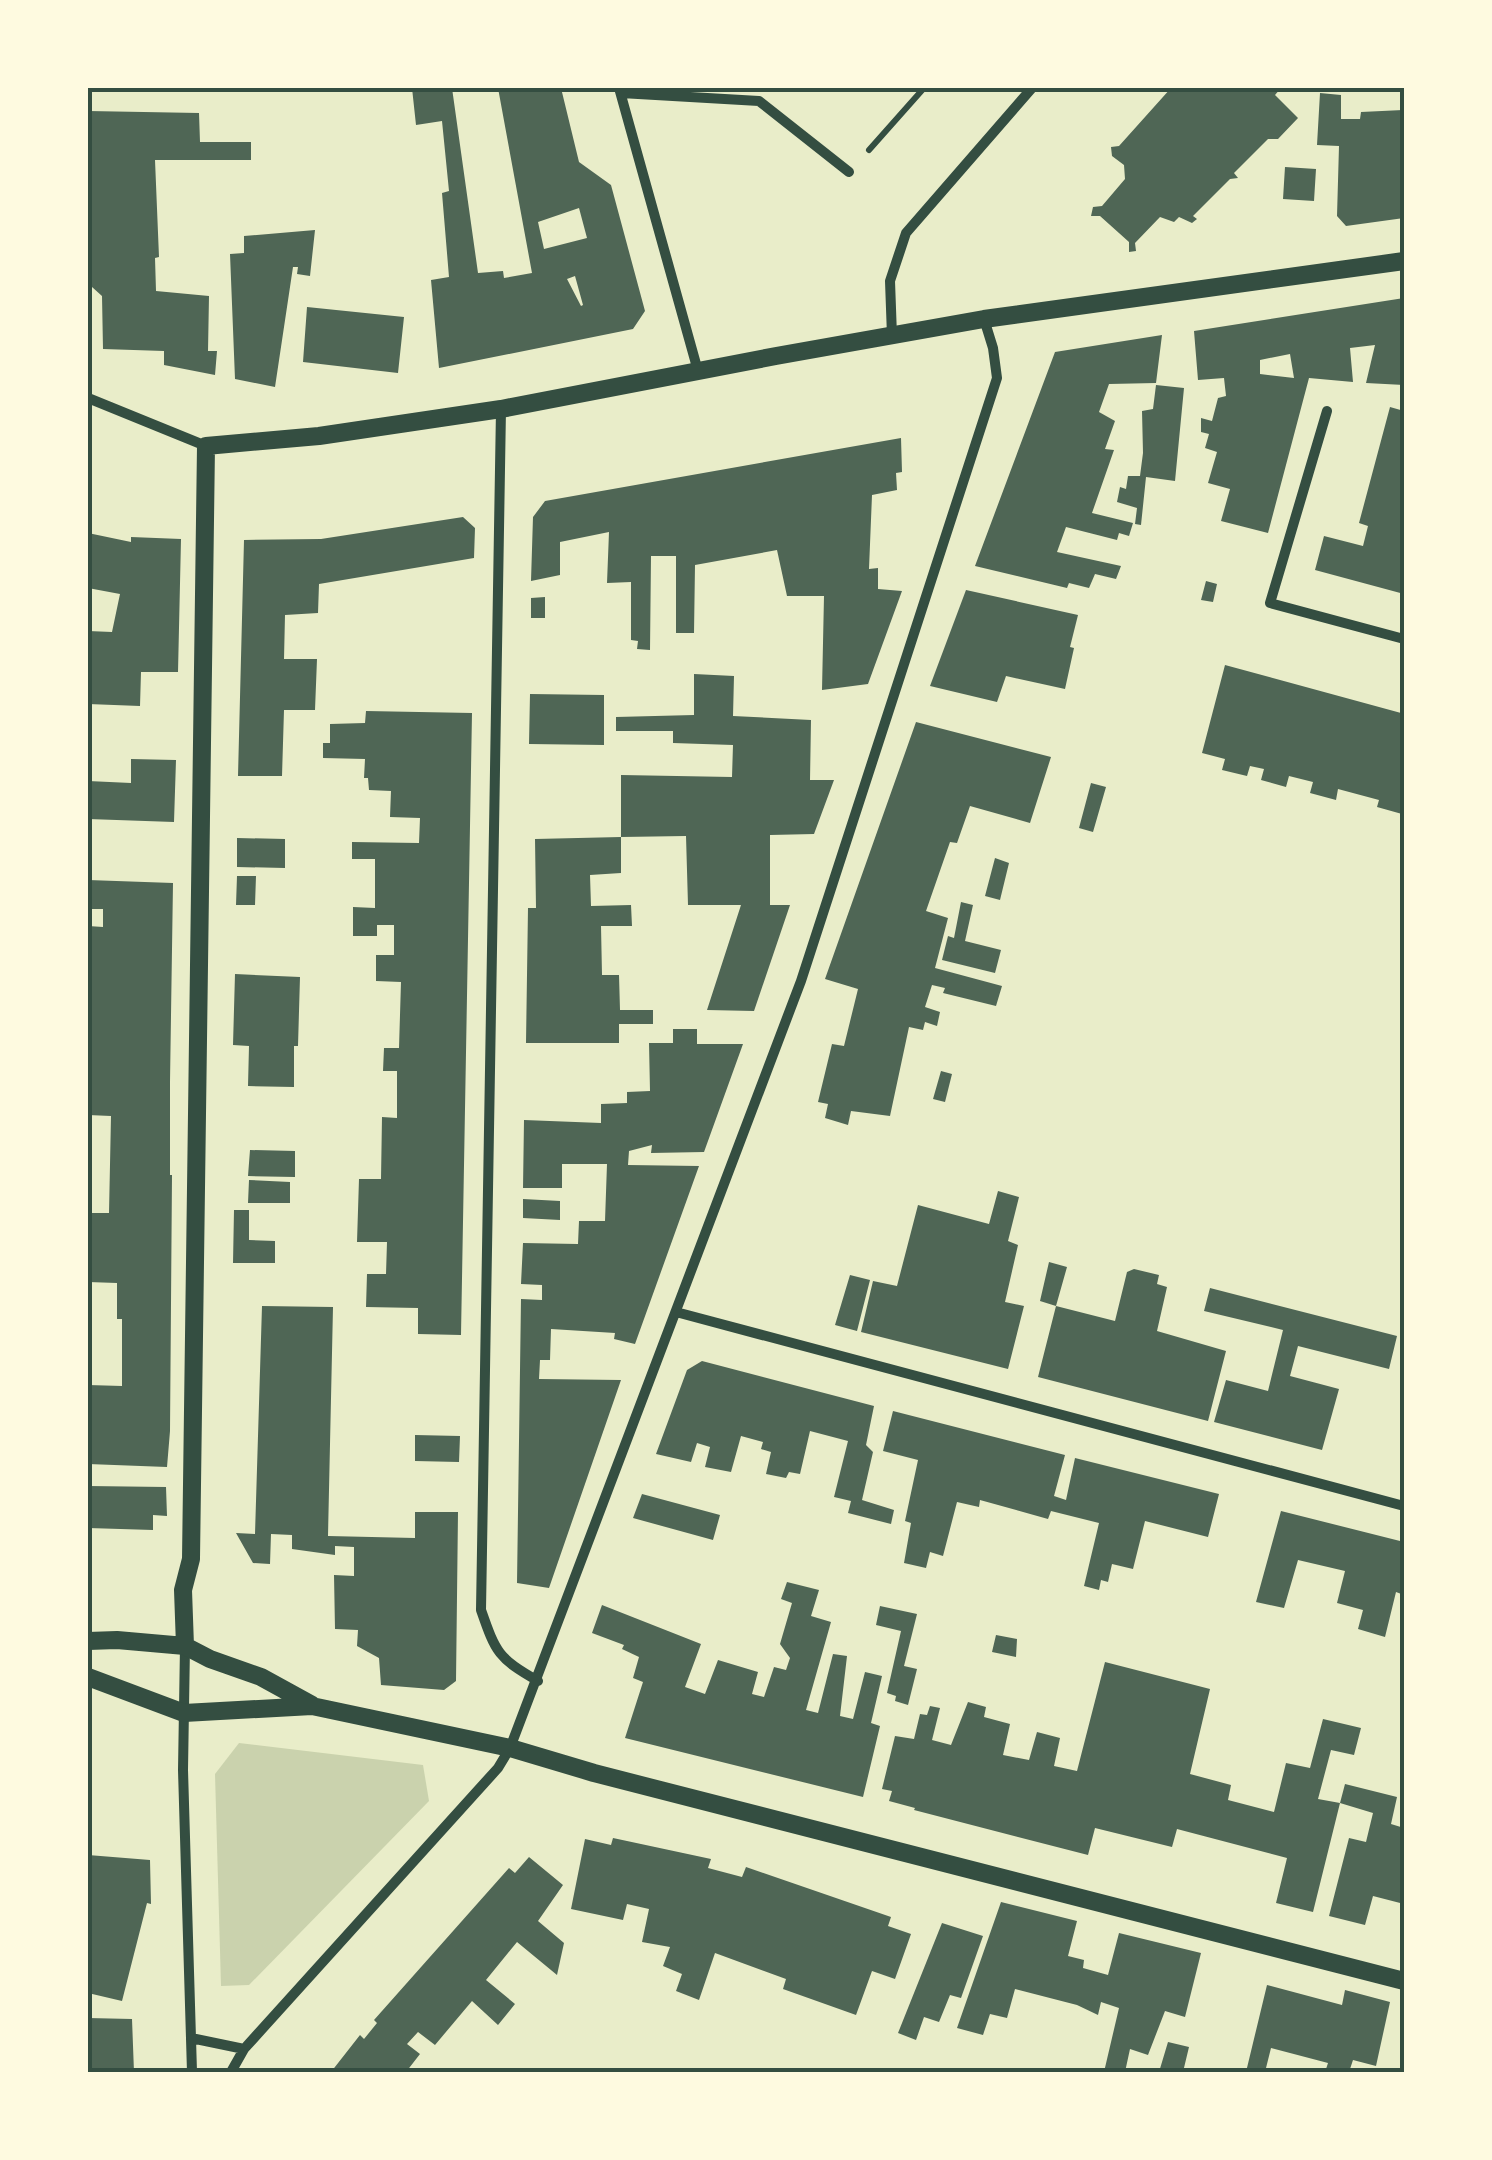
<svg xmlns="http://www.w3.org/2000/svg" width="1492" height="2160" viewBox="0 0 1492 2160" font-family="Ubuntu,sans-serif">
<style>
.green{fill:#cad2ad}
.building{fill:#4f6655;fill-rule:evenodd}
.lines{fill:none;stroke-linecap:round;stroke-linejoin:round}
.path{stroke:#344e41;stroke-width:6}
.minor{stroke:#344e41;stroke-width:10}
.tertiary{stroke:#344e41;stroke-width:18}
.neatline{fill:none;stroke:#344e41;stroke-width:4}
</style>
<rect width="100%" height="100%" fill="#e9edc9"/>
<path class="green" d="M239,1743L423,1765L429,1801L249,1985L221,1986L215,1774Z"/>
<path class="building" d="M412,88H452L478,273L503,271L504,278L532,273L498,88H561L579,162L611,185L645,311L633,329L439,368L431,280L449,277L442,193L449,191L442,121L416,125ZM579,208L587,238L544,249L538,222ZM575,276L583,305L581,306L567,279Z
M1171,88H1281L1275,95L1298,118L1278,139H1268L1234,173L1238,178L1230,179L1193,216L1197,219L1192,223L1179,217L1174,222L1160,217L1135,243L1136,251L1129,252V242L1100,216H1091L1093,207L1102,206L1125,179L1124,165L1112,156L1111,147L1119,146Z
M1320,93L1341,95V119H1360L1361,112L1403,110L1404,218L1346,226L1337,216L1339,146L1317,145Z
M88,111L199,113L200,142H251V160H155L159,257L155,258L156,291L209,296L208,351H217L215,375L164,365V351L103,349L102,296L92,287L88,201Z
M1285,167L1316,169L1314,201L1283,199Z
M315,230L310,276L297,274L298,267H293L275,387L235,379L230,254L244,253V236Z
M1404,298V385L1366,383L1375,345L1350,348L1353,382L1309,378L1268,533L1221,521L1230,489L1208,483L1217,452L1205,448L1209,434L1201,432V418L1212,421L1218,398L1226,396L1224,378L1198,380L1194,331ZM1290,354L1294,378L1260,374V360Z
M307,307L404,317L398,373L303,362Z
M1162,335L1156,383L1109,384L1099,412L1115,421L1105,449L1114,450L1092,513L1133,523L1129,536L1119,533L1117,540L1066,527L1057,552L1121,566L1116,579L1095,574L1089,588L1069,583L1067,588L975,566L1055,352Z
M1156,385L1184,388L1175,481L1146,477L1141,525L1135,524L1137,508L1117,502L1120,487L1126,489L1128,476H1140L1143,453L1142,411L1153,409Z
M1390,407L1404,411V594L1315,570L1324,536L1363,546L1368,526L1359,523Z
M901,438L902,472L896,473L897,490L872,495L869,569L878,568V589L902,591L868,684L822,690L824,596H787L777,550L695,565L694,633H676V556H651L650,650L637,649L638,641L631,640V582L607,583L609,532L560,542V575L531,581L533,517L545,501Z
M463,517L475,528L474,558L319,584L318,613L285,615L284,659H317L315,710H284L282,776H238L244,540L321,539Z
M88,533L131,542V537L181,539L178,672H141L140,706L88,704V631L112,632L120,594L88,588Z
M1206,581L1217,584L1213,602L1201,600Z
M966,590L1078,615L1070,647L1074,648L1065,689L1006,676L997,702L930,686Z
M545,597V618H531V598Z
M1225,665L1401,713V711L1404,712V806L1402,814L1377,807L1379,800L1338,789L1336,800L1310,793L1313,782L1289,776L1286,787L1261,780L1264,769L1250,766L1247,776L1222,770L1225,759L1202,753Z
M694,674L734,676L733,716L811,720L810,780H834L814,834L770,835V905H790L754,1011L707,1010L741,905H688L686,836L621,837V873L590,875L591,906L631,905L632,926H601L602,975H619L620,1010H653V1024H619V1043H526L528,908H536L535,839L621,837V775L732,777L733,745L673,743V731H616V717L694,715Z
M530,694L604,695V745L529,744Z
M366,711L472,713L461,1335L418,1334V1308L366,1307L367,1274H386L387,1242H357L359,1179H381L382,1117L397,1118V1071H383L384,1048H399L401,982L376,981V955H394V925H377V936H353V907L375,908V859H352V842L419,843L420,818L390,817L391,791L369,790L368,778H364L365,759L323,758V743H330V724L365,723Z
M916,722L1051,757L1030,823L970,806L957,843L950,842L926,911L948,918L935,968L1002,986L996,1006L943,993L945,988L932,985L925,1007L940,1012L937,1026L925,1022L923,1030L909,1027L890,1116L851,1111L848,1125L825,1118L828,1104L818,1102L832,1044L844,1046L858,989L825,979Z
M131,759L176,760L174,822L88,819V781L131,783Z
M1091,783L1106,787L1093,832L1079,828Z
M237,838L285,839V868L237,867Z
M995,858L1009,863L1000,900L985,896Z
M237,876H256L255,905H236Z
M88,880L173,883L170,1082V1175H172L170,1431L167,1467L88,1464V1385L122,1386V1319H117V1283L88,1282V1213H109L111,1116L88,1115V926L103,927V909H88Z
M961,902L973,905L965,941L1001,950L995,973L942,960L948,936L954,938Z
M235,974L300,977L298,1046H294V1087L248,1086L249,1046L233,1045Z
M673,1029H697V1044H743L704,1152L651,1153L652,1145L629,1151L628,1165L699,1166L635,1344L614,1339L615,1333L551,1329L550,1360H540L539,1379L621,1380L549,1588L517,1583L521,1299L542,1300V1285L521,1284L523,1243L578,1244L579,1221H605L607,1164H562V1188H523L524,1120L601,1123V1104L627,1103V1092L650,1091L649,1043H673Z
M941,1071L952,1074L945,1102L933,1099Z
M250,1150L295,1151V1177L248,1176Z
M249,1180L290,1182V1203H248Z
M998,1191L1019,1197L1008,1241L1018,1245L1005,1302L1024,1306L1008,1369L861,1332L873,1281L897,1286L918,1205L989,1224Z
M523,1199L560,1201V1220L523,1218Z
M234,1210H249V1240L275,1241V1263H233Z
M1049,1262L1067,1267L1056,1306L1040,1301Z
M1134,1269L1159,1275L1157,1284L1167,1287L1157,1331L1226,1351L1208,1421L1038,1377L1056,1306L1115,1321L1127,1272Z
M850,1275L870,1280L857,1331L835,1325Z
M1210,1288L1397,1336L1389,1369L1298,1346L1290,1376L1339,1389L1322,1450L1214,1422L1226,1380L1268,1391L1283,1330L1204,1311Z
M262,1306L333,1307L328,1536L415,1538V1512H458L456,1681L444,1690L381,1685L379,1658L357,1646L358,1630L335,1629L334,1575L354,1576V1547L335,1546V1555L292,1549V1535L271,1534L270,1564L253,1563L236,1533L255,1534Z
M702,1361L874,1406L866,1445L873,1452L862,1500L894,1510L891,1524L848,1513L851,1501L834,1497L848,1441L810,1431L800,1474L789,1472L786,1478L766,1474L771,1452L761,1449L763,1442L741,1436L731,1472L705,1467L710,1447L697,1443L691,1462L656,1454L687,1370Z
M893,1411L1065,1455L1054,1496L1066,1500L1075,1458L1219,1494L1208,1537L1145,1521L1133,1569L1112,1564L1108,1582L1101,1580L1099,1590L1084,1586L1099,1523L1051,1511L1048,1519L980,1500L979,1507L957,1502L943,1556L930,1552L926,1568L904,1563L911,1523L905,1521L918,1460L883,1451Z
M415,1435L460,1436L459,1462L415,1461Z
M88,1486L166,1487L167,1516L153,1515V1530L88,1528Z
M642,1494L720,1515L713,1540L633,1518Z
M1281,1511L1404,1542V1595L1396,1592L1385,1637L1358,1629L1363,1610L1337,1603L1345,1571L1298,1560L1284,1608L1256,1602Z
M787,1582L819,1590L811,1616L831,1622L806,1710L818,1713L833,1654L847,1656L840,1716L853,1719L865,1672L882,1676L871,1723L880,1726L863,1797L625,1738L643,1682L633,1678L639,1657L622,1649L624,1645L592,1633L602,1605L701,1644L685,1687L705,1694L718,1660L758,1672L752,1694L764,1697L774,1667L786,1670L790,1658L780,1644L792,1603L781,1599Z
M880,1606L917,1614L904,1666L917,1669L908,1705L895,1701L896,1696L887,1693L901,1631L876,1625Z
M996,1635L1017,1639L1016,1657L992,1652Z
M1105,1662L1210,1689L1190,1774L1231,1785L1228,1800L1274,1812L1286,1763L1310,1768L1323,1719L1361,1728L1354,1755L1331,1750L1318,1799L1340,1803L1313,1912L1276,1903L1287,1858L1177,1829L1172,1847L1095,1828L1088,1855L914,1810L915,1808L889,1801L892,1791L882,1789L895,1736L914,1739L920,1714L927,1715L930,1706L940,1708L932,1740L951,1745L968,1702L986,1707L984,1717L1010,1724L1003,1755L1029,1760L1037,1732L1060,1738L1054,1766L1077,1771Z
M1345,1784L1397,1797L1391,1824L1404,1828V1904L1373,1896L1365,1925L1329,1916L1349,1838L1366,1842L1373,1813L1340,1803Z
M613,1838L711,1859L708,1868L742,1877L746,1867L891,1917L888,1926L911,1934L895,1979L872,1971L856,2015L783,1989L786,1979L715,1953L699,2000L676,1991L682,1974L663,1966L670,1947L642,1942L649,1909L627,1904L623,1920L571,1909L585,1839L611,1845Z
M88,1855L150,1860L151,1904L147,1903L122,2001L88,1993Z
M529,1857L563,1885L538,1921L564,1943L557,1975L517,1942L486,1980L515,2004L498,2025L472,2001L435,2045L418,2032L407,2044L420,2054L406,2072H331L360,2035L364,2039L377,2023L374,2020L509,1868L515,1873Z
M1001,1902L1077,1921L1068,1956L1084,1960L1083,1968L1108,1975L1119,1933L1201,1953L1185,2017L1165,2011L1148,2055L1130,2049L1125,2072H1104L1119,2008L1101,2002L1098,2015L1077,2005L1015,1989L1007,2018L990,2014L983,2035L957,2028Z
M942,1923L983,1936L961,1998L950,1995L939,2022L924,2017L916,2040L898,2033Z
M1267,1985L1342,2005L1345,1990L1390,2002L1376,2066L1353,2060L1349,2072H1325L1328,2063L1271,2048L1265,2072H1246Z
M88,2018L132,2019L134,2072H88Z
M1168,2042L1189,2047L1183,2072H1159Z"/>
<g class="lines">
<path class="path" d="M869,150L924,88"/>
<path class="minor" d="M619,88L698,371
M621,93L759,101L849,172
M892,336L890,281L906,233L1032,88
M88,398L206,446
M501,409L481,1610C496,1653 498,1658 538,1681
M1327,411L1270,603L1404,639
M676,1312L1404,1506
M185,1646L183,1770L192,2072
M191,2038L244,2049
M231,2072L244,2049L498,1768L510,1748L801,981L997,378L993,348L984,319"/>
<path class="tertiary" d="M88,1641L117,1640L185,1646L210,1659L261,1677L312,1705
M185,1646L183,1590L191,1559L206,446L319,436L501,409L776,356L984,319L1404,261
M88,1677L184,1713L312,1706L510,1748L594,1773L1404,1981"/>
</g>
<rect width="1492" height="2160" fill="none" stroke="#fefae0" stroke-width="180"/>
<rect x="90" y="90" width="1312" height="1980" class="neatline"/>
</svg>
